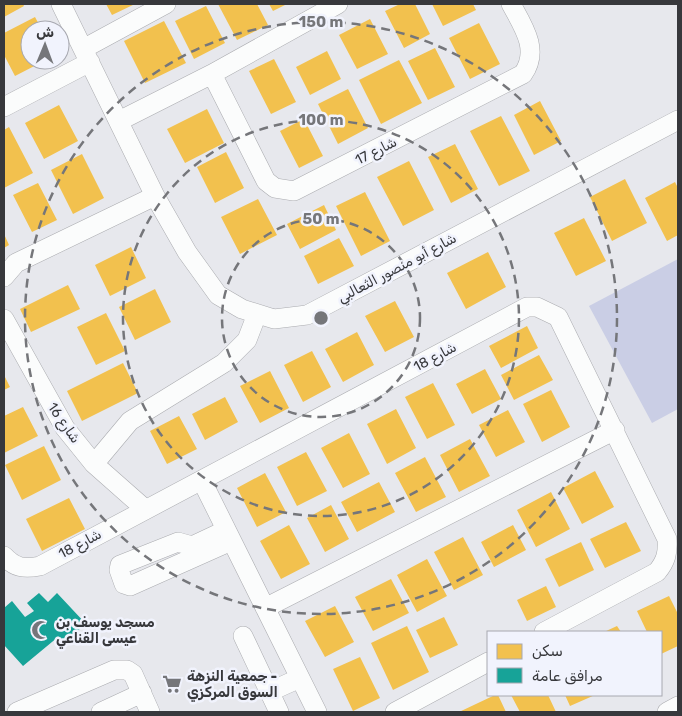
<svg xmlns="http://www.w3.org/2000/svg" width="682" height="716" viewBox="0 0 682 716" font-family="Rubik,Cairo,sans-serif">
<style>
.park{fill:#cacee5}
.homes{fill:#f2c14e}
.public{fill:#17a398}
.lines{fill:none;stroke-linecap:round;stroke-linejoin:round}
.minor-casing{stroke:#aaabaf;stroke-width:20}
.minor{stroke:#fbfcfc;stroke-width:19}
.ring{fill:none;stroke:#75767a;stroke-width:2.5;stroke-dasharray:9 6}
.labels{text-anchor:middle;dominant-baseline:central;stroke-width:5;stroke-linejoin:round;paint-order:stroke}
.street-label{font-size:14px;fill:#37383c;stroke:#f1f3fd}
.poi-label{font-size:14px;font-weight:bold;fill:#37383c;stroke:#f1f3fd;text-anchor:start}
.centre{fill:#75767a;stroke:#f1f3fd;stroke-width:2.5}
.ring-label{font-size:15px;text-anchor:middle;font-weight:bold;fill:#75767a;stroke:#f1f3fd;stroke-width:5;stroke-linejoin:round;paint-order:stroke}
</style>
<rect width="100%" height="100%" fill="#e7e8ed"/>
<path class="park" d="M678,259V409L652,423L589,306Z"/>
<path class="homes" d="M4,4H23L24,6L4,17Z
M106,4H135L112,15Z
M218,4H257L268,25L237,40Z
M269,4H287L273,11Z
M400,4H415L430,34L404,48L385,11Z
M432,4H473L476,10L443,26Z
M206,6L225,43L194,59L175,21Z
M35,17L42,30H30V60H46L15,76L4,55V33Z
M370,19L388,54L357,69L339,35Z
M164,21L186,63L145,83L124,41Z
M479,23L500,64L470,79L449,38Z
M435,48L455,87L428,100L408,61Z
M327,51L341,79L310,95L296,67Z
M274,59L296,102L271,114L249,71Z
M399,60L422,103L381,124L359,80Z
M348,89L368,128L338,144L318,104Z
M540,101L561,141L534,155L514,115Z
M59,105L78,141L44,159L25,123Z
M207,109L224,143L185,163L167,129Z
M501,116L530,171L499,186L470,131Z
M304,119L323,156L299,168L280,131Z
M9,127L33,173L4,188V130Z
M455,144L478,189L451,203L428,157Z
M226,152L244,188L215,203L197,167Z
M82,154L104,198L73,214L51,170Z
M409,161L434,210L403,226L377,177Z
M625,179L647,223L612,241L590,197Z
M675,182L678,188V235L667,241L645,198Z
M38,183L57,220L32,232L13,195Z
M365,192L390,241L361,256L336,206Z
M258,199L277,235L240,254L221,217Z
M324,205L336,230L300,249L287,224Z
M584,218L606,261L576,276L554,233Z
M4,234L9,245L4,248Z
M339,238L354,266L318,284L304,256Z
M131,247L146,278L110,296L95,265Z
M488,252L506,287L466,309L447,273Z
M68,285L80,309L31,332L20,309Z
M155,289L171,322L135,340L119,307Z
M395,301L414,337L385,352L365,316Z
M106,313L125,351L96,365L77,327Z
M527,326L538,348L501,368L489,346Z
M357,332L374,365L343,382L325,349Z
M312,351L331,387L303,402L284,365Z
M539,355L553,380L514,400L501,375Z
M123,363L138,393L82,421L67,391Z
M485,369L501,399L472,414L456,384Z
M270,371L289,408L260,423L240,386Z
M4,375L10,387L4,390Z
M433,383L455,425L427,439L405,397Z
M551,390L570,427L542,442L523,404Z
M225,397L238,422L205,440L192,414Z
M23,407L38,436L4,453V416Z
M396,409L416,448L387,464L367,424Z
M508,410L525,442L496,457L479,425Z
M179,416L197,449L167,464L150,431Z
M349,433L370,474L343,488L321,448Z
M470,439L490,476L459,492L440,455Z
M44,446L61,480L22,500L5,465Z
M306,452L327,491L297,506L277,467Z
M425,457L446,497L416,512L395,473Z
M595,471L614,507L582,524L563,488Z
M265,473L286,512L257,527L237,488Z
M379,482L395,512L357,532L341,502Z
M551,492L570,529L536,547L517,510Z
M69,498L85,529L42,551L26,519Z
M331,505L349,539L325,552L307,518Z
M626,522L641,551L605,568L590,539Z
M289,525L310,564L281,579L260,541Z
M513,525L526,550L494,567L481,542Z
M463,537L483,575L454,590L434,552Z
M581,542L594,570L559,587L545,559Z
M427,559L447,596L417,612L397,575Z
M391,579L409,613L373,631L355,597Z
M546,586L556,607L527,621L517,600Z
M669,596L678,614V646L661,654V632H647L637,611Z
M335,606L354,642L325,657L305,621Z
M444,617L458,645L430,658L416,630Z
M407,626L429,672L393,690L371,643Z
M617,626L621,632H604Z
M360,657L380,698L353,711L333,669Z
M495,695H498L506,712H459Z
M511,695H548L556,712H520Z
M565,695H595L570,706Z"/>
<path class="public" d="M39,593L48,602L57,593L86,624L64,642L58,637L23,666L4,645V608L12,601L25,617L34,611L27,603Z"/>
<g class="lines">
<g class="minor-casing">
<path id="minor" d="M61,4L155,196L187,252L218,295L242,309L274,319L307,315L678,120
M83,49L166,4
M212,74L266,181L275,188L294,191L523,74C540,50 523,26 511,4
M4,107L90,62
M119,121L212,74L338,4
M4,277L16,263L155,196
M4,319L65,428L94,464L145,509
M94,464L130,421L224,363L247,340L257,314
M202,481L317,712
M226,530L192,546L178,542L120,565L119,570L124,584L130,586L231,541
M4,556C15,568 24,569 40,566L527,307H537L558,317L667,539C668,553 666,561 657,572L544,632
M265,608L615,430
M243,636L279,712
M269,692L300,678
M17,712L114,670H127L133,674L150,712
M101,712L142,693
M395,712L488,662
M667,712L678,706"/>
</g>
<use href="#minor" class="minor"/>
</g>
<g class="ring">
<circle cx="321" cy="318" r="99"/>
<circle cx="321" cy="318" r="198"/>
<circle cx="321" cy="318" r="296"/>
</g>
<defs>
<g id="mosque-bare" transform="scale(1.5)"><path d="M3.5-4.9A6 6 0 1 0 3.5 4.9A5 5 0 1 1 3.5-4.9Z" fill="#75767a" stroke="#f1f3fd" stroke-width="2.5" paint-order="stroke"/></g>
<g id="supermarket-bare" transform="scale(1.5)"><path d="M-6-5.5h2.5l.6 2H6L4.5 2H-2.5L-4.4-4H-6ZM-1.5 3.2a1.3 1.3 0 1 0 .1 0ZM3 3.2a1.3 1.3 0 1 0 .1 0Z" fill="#75767a" stroke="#f1f3fd" stroke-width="2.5" paint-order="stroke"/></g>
</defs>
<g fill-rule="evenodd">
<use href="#mosque-bare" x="41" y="630"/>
<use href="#supermarket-bare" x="172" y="684"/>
</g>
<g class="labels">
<g class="street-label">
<text transform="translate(376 151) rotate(-27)">شارع 17</text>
<text transform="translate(397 268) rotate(-28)">شارع أبو منصور الثعالبي</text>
<text transform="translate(435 357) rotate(-28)">شارع 18</text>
<text transform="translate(64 423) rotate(55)">شارع 16</text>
<text transform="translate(80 544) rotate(-28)">شارع 18</text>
</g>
<g class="poi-label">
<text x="56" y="622">مسجد يوسف بن<tspan x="56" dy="16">عيسى القناعي</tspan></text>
<text x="187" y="676">جمعية النزهة -<tspan x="187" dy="16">السوق المركزي</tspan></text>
</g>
</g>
<circle cx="321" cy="318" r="8" class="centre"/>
<g class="ring-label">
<text x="321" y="27">150 m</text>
<text x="321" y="125">100 m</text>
<text x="321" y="224">50 m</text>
</g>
<rect width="682" height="716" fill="none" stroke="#37383c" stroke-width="10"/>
<rect x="487" y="631" width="175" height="65" fill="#f1f3fd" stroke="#a7a8b0"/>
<rect x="497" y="644" width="25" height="15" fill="#f2c14e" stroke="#a7a8b0"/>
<text x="532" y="656" font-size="15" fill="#37383c">سكن</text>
<rect x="497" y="668" width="25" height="15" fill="#17a398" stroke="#a7a8b0"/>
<text x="532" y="681" font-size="15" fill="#37383c">مرافق عامة</text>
<g transform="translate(45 45) rotate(1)"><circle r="24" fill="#f1f3fd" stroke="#a7a8b0"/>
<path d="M0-4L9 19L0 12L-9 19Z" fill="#75767a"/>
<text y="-8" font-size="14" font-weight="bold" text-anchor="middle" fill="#37383c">ش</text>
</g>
</svg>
